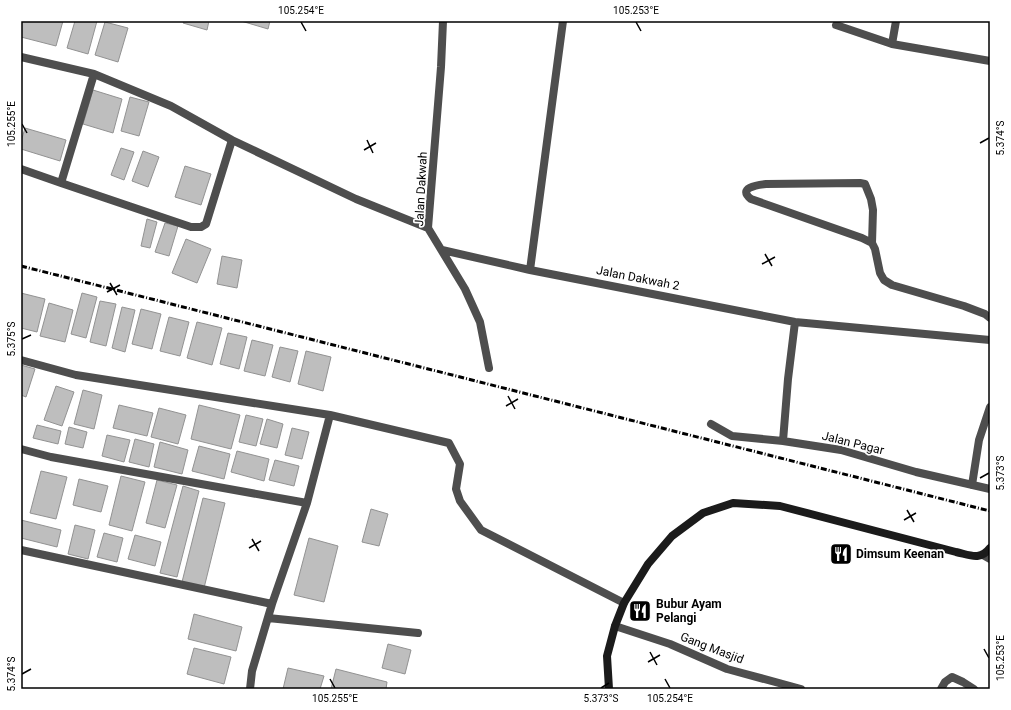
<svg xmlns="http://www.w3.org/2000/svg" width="1011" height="710" viewBox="0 0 1011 710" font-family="Roboto,sans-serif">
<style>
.building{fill:#bebebe;stroke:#929292}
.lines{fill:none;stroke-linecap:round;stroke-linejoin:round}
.lane{stroke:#4e4e4e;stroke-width:8}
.street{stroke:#4e4e4e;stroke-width:8}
.secondary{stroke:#1b1b1b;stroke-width:8}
.rail{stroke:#000;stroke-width:3;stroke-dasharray:6 2 1 2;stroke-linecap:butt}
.ticks{fill:none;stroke:#000;stroke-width:1.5}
.labels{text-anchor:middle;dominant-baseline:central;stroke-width:3.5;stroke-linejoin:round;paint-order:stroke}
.street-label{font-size:12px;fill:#000;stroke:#fff}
.poi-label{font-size:12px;font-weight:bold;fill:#000;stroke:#fff;text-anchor:start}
.neatline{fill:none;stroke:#000;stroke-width:1.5}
.ticks-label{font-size:10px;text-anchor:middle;fill:#000}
</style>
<rect width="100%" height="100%" fill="#fff"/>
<path class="building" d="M21,21H63L56,46L21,37Z
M75,21H97L88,54L67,48Z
M184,21H209L207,30L183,23Z
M241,21H270L268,29Z
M105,22L128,28L118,62L95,55Z
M93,90L122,99L113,133L83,124Z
M130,97L149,102L139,136L121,131Z
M25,128L66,140L60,161L21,149V142Z
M121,148L134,152L124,180L111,175Z
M143,151L159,157L148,187L132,181Z
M185,166L211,174L201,205L175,197Z
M147,219L157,222L150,248L141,246Z
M165,223L178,226L169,256L155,252Z
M186,239L211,249L197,283L172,273Z
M222,256L242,260L237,288L217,284Z
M21,293L45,299L37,332L21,328Z
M82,293L97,297L86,338L71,334Z
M100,301L116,304L106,346L90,342Z
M49,303L73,310L65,342L40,336Z
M122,307L135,310L125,352L112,348Z
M141,309L161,314L152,349L132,344Z
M169,317L189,322L180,356L160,351Z
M197,322L222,328L212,365L187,358Z
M228,333L247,337L239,369L220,364Z
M252,340L273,345L265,376L244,371Z
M280,347L298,351L290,382L272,377Z
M306,351L331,357L323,391L298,384Z
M21,365L35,369L26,397L21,395Z
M56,386L74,392L62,426L44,420Z
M83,390L102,395L94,429L74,424Z
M119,405L153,413L147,436L113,428Z
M199,405L240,415L231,449L191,439Z
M159,408L186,415L178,444L151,437Z
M246,415L263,419L256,446L239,442Z
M267,419L283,424L277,448L260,444Z
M37,425L61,431L58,444L33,438Z
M69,427L87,432L83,448L65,444Z
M292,428L309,432L302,459L285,455Z
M107,435L130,440L124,462L102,456Z
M135,439L154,444L149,467L129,462Z
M160,442L188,450L182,474L154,467Z
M199,446L230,454L224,479L192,471Z
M237,451L269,459L264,481L231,472Z
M275,460L299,466L294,486L269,480Z
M41,471L67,477L56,519L30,513Z
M121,476L145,482L132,531L109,525Z
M79,479L108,486L101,512L73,505Z
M157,480L177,485L165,528L146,523Z
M183,486L199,491L177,577L160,573Z
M203,498L225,503L204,588L182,582Z
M371,509L388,514L379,546L362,542Z
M21,520L61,530L57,547L21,538Z
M75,525L95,530L88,559L68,554Z
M104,533L123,538L117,562L97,557Z
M135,535L161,542L155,566L128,559Z
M309,538L338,546L324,602L294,595Z
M194,614L242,627L236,651L188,639Z
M388,644L411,650L405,674L382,668Z
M194,648L231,657L224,684L187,674Z
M288,668L324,676L320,689H283Z
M336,669L387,682L386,689H331Z"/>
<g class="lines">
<path class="lane" d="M896,21L892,44L990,61
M836,25L892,44
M872,243L873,210L871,199L865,184L860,183L766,184C757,185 737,188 751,199L862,238L872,243L875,249L880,273L884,280L892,285L964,306L985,314L990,318"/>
<path class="street" d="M443,21L441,67L428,228L465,289L480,322L489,368
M21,57L94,74L171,106L232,140L356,199L428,228
M21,169L61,183L191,227H201L206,224L232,140
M61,183L94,74
M442,250L530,270L795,322L990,340
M530,270L563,21
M21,360L76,375L330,415L449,443L460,464L456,489L460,501L481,530L624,603
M711,424L732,436L783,441L841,450L916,472L990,489
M783,441L788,379L795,322
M21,449L51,457L307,503
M972,485L979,440L990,407
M21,550L272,604
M983,555L990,559
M268,618L418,633
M615,626L670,644L727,669L801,689
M250,689L252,671L272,604L307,503L330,415
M941,689L945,682L952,677L963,682L974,689"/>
<path class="secondary" d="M609,689L607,656L615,626L624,603L648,564L672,536L703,513L733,503L780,506L956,552C970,555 980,561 990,548"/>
<path class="rail" d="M21,266L990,511"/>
</g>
<path class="ticks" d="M301,22L306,31M636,22L641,31M22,124L27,133M367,140L373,153M980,143L989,138M364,150L376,143M765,254L772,266M762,264L775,257M110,283L117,295M107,292L120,285M22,339L31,335M508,396L515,409M506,406L518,399M980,478L989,473M907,510L914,522M904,520L916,513M252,539L259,551M249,548L261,541M984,649L989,658M650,652L657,665M648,662L660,655M22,674L31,669M330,679L335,688M665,679L670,688M601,688L609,683"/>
<defs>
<g id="restaurant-square" transform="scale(1.15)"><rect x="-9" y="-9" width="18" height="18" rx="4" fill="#000" stroke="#fff"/><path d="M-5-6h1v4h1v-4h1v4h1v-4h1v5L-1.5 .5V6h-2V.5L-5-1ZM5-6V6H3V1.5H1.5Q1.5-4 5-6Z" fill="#fff"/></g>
</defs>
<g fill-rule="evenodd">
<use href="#restaurant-square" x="841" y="554"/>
<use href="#restaurant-square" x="640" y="611"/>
</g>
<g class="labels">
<g class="street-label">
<text transform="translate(421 189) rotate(-87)">Jalan Dakwah</text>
<text transform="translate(638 278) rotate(11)">Jalan Dakwah 2</text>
<text transform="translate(853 443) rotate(14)">Jalan Pagar</text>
<text transform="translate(712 648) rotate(21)">Gang Masjid</text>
</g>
<g class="poi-label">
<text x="856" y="554">Dimsum Keenan</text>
<text x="656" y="604">Bubur Ayam<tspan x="656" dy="14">Pelangi</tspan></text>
</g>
</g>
<rect width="1011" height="710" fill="none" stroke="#ffffff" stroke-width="44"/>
<rect x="22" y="22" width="967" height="666" class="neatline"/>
<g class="ticks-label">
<text x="301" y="14">105.254°E</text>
<text x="636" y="14">105.253°E</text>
<text transform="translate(11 124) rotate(-90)" y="4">105.255°E</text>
<text transform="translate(1000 138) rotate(-90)" y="4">5.374°S</text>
<text transform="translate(11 339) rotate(-90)" y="4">5.375°S</text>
<text transform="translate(1000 473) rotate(-90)" y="4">5.373°S</text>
<text transform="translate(1000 658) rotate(-90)" y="4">105.253°E</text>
<text transform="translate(11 674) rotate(-90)" y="4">5.374°S</text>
<text x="335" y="702">105.255°E</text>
<text x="601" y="702">5.373°S</text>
<text x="670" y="702">105.254°E</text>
</g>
</svg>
